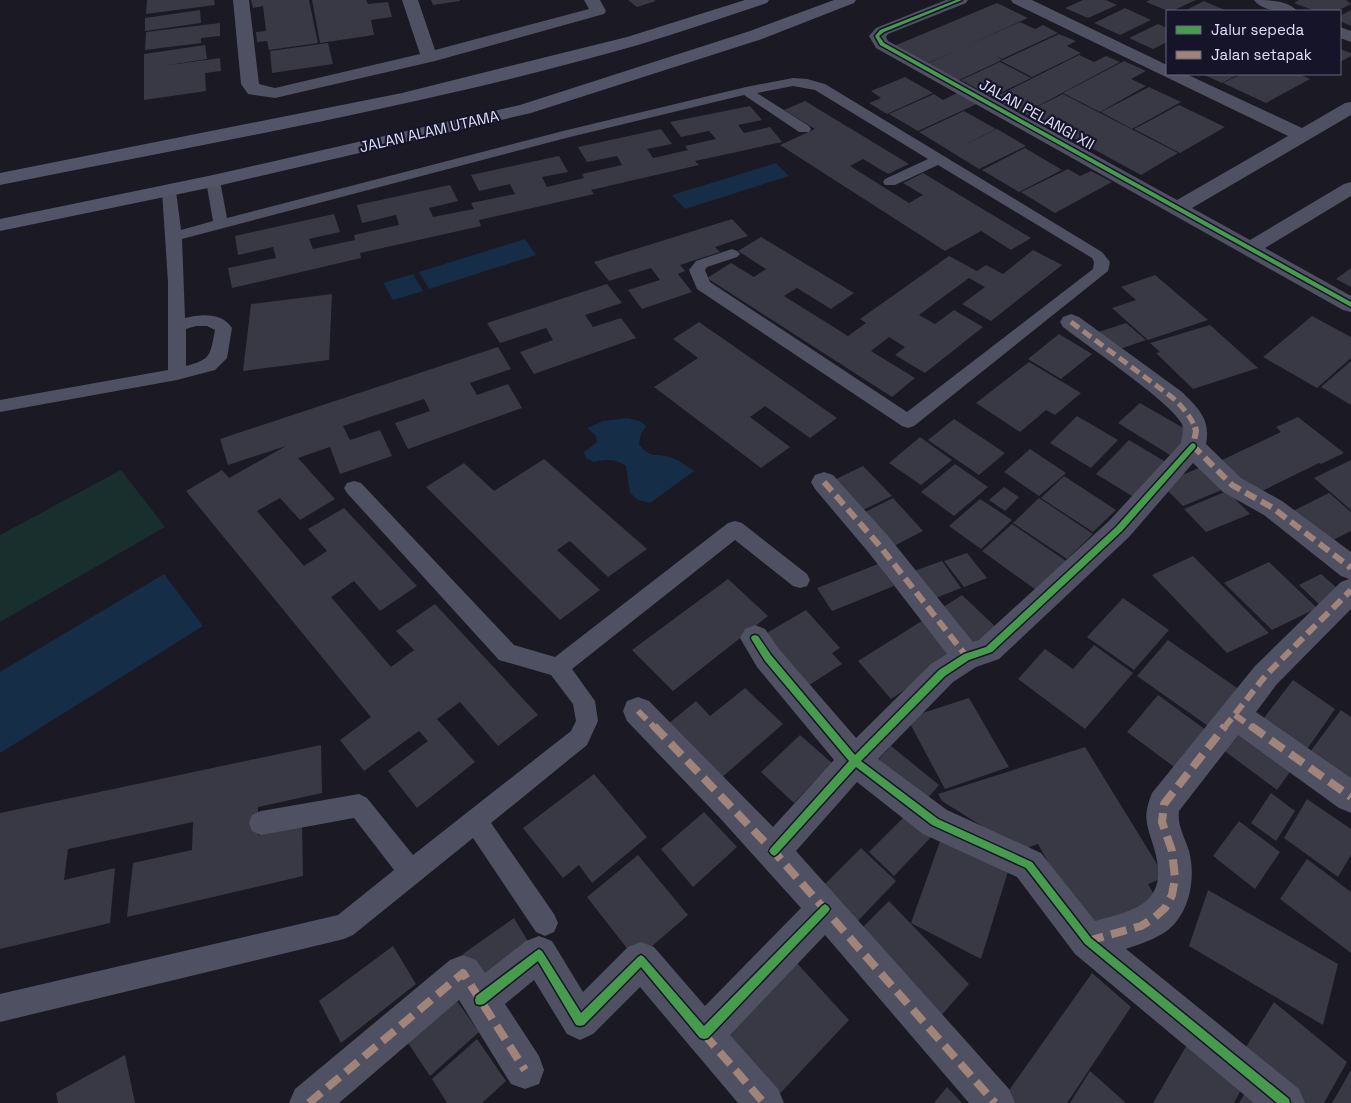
<svg xmlns="http://www.w3.org/2000/svg" width="1351" height="1103" viewBox="0 0 1351 1103" font-family="'Space Grotesk',sans-serif">
<style>
.green{fill:#182f2e}
.water{fill:#162d47}
.building{fill:#393845}
.lines{fill:none;stroke-linecap:round;stroke-linejoin:round}
.service{fill:#505063;fill-rule:evenodd}
.minor{fill:#505063;fill-rule:evenodd}
.secondary{fill:#545469;fill-rule:evenodd}
.quiet-far2{stroke:#a18479;stroke-width:5;stroke-dasharray:10 5;stroke-linecap:butt}
.quiet-far1{stroke:#a18479;stroke-width:6;stroke-dasharray:12 6;stroke-linecap:butt}
.quiet{stroke:#a18479;stroke-width:8;stroke-dasharray:16 8;stroke-linecap:butt}
.cycleway-casing{stroke:#161429;stroke-width:3}
.cycleway{fill:#469c4c;fill-rule:evenodd}
.labels{text-anchor:middle;dominant-baseline:central;stroke-width:4.5;stroke-linejoin:round;paint-order:stroke}
.far-street-label{font-size:15px;fill:#e0e0fb;stroke:#161429}
</style>
<rect width="100%" height="100%" fill="#1a1924"/>
<path class="green" d="M121,470L165,527L0,622V535Z"/>
<path class="water" d="M776,163L789,176L685,209L672,195Z
M525,239L536,255L429,289L419,272Z
M413,274L423,291L393,300L383,283Z
M627,418L640,421L646,426L641,434L639,444C650,459 655,453 670,457C679,460 686,466 694,471L650,503L638,500L630,493L626,466C615,459 607,459 594,462L586,458L584,452L597,442L596,436L587,428L603,421Z
M164,574L203,626L0,753V672Z"/>
<path class="building" d="M147,0H214L215,5L146,14Z
M251,0H309L318,43L269,50L267,41L257,42L256,32L266,31L263,6L253,8Z
M312,0H366L368,4L388,2L392,17L371,20L374,35L320,43Z
M431,0H460V1L433,5Z
M628,0H654L656,1L637,7Z
M1083,0H1106L1117,5L1088,18L1065,8Z
M1150,0H1196L1172,11H1168L1146,2Z
M1299,0H1346L1351,4L1337,11H1315L1294,3Z
M1204,1L1227,11H1184Z
M997,3L1028,18L961,48L1020,22L1035,29L1043,25L1058,33L1002,59L995,55L1002,60L957,81L927,64L959,49L926,64L894,46Z
M1125,8L1151,20L1120,35L1094,23Z
M200,10L201,23L145,31V18Z
M1351,10V26L1340,21V16Z
M220,23V36L201,38V43L145,50L146,32Z
M1158,24L1167,28V42L1153,49L1129,38Z
M1059,34L1076,41L1067,46L1081,53L1032,77L1001,61Z
M328,43L333,64L272,73L270,51Z
M205,45L207,59L163,66L220,58L221,71L205,73L206,91L144,100V54Z
M1340,49L1351,53V56L1340,62Z
M1079,55L1094,62L1106,56L1120,62L1062,93L1051,87L1062,93L1028,111L1063,94L1178,153L1141,175L1062,132L1084,120L1061,132L993,98Z
M1124,61L1146,71L1131,79L1146,86L1100,112L1063,93Z
M1000,62L1031,78L992,97L961,80Z
M1202,74H1239L1222,83Z
M1241,74H1299L1310,79L1266,103L1223,83Z
M905,77L933,93L887,114L869,103L881,98L871,91Z
M1149,87L1181,102L1132,129L1101,112Z
M959,92L979,103L918,131L889,114L934,94L943,100Z
M805,101L909,164L888,174L863,159L850,166L909,203L923,195L903,183L923,173L1031,238L1011,250L981,231L945,251L780,145L815,129L784,110Z
M1179,105L1225,127L1180,153L1134,129Z
M750,106L762,120L738,125L744,133L770,127L782,142L695,161L699,165L591,190L594,194L479,220L481,226L360,253L361,258L232,288L228,268L276,258L273,247L238,255L235,236L334,214L340,232L309,239L313,249L355,240L354,235L399,225L396,215L362,223L357,205L450,185L458,201L429,208L433,217L474,209L471,203L515,194L510,184L479,191L471,175L559,156L568,172L542,177L547,187L584,178L582,174L622,165L617,156L587,162L578,147L661,129L672,144L647,149L653,158L688,150L685,146L716,139L709,131L681,137L670,122Z
M964,111L996,129L960,147L997,129L1026,146L979,169L919,132Z
M1025,148L1062,170L1019,192L982,170Z
M1068,169L1080,176L1091,171L1112,182L1055,213L1021,192Z
M732,219L748,236L715,247L720,252L680,265L685,271L678,274L692,292L642,309L628,290L660,280L651,268L609,281L594,262Z
M761,237L854,293L831,309L797,288L784,296L848,336L866,323L860,319L949,256L977,271L986,265L1003,274L1033,250L1062,265L991,321L962,304L985,287L969,278L919,315L935,324L954,310L983,327L925,373L895,355L905,347L889,337L871,351L915,378L892,397L707,278L731,263L754,277L766,269L738,251Z
M1351,268V287L1336,279Z
M1155,275L1208,320L1148,340L1112,308L1136,300L1121,287Z
M607,284L622,303L585,315L593,327L621,318L636,338L534,374L520,352L553,340L546,328L500,343L487,323Z
M332,294L329,360L243,371L251,304Z
M1312,316L1351,337V358L1317,388L1263,357Z
M699,322L837,418L810,438L765,406L750,417L790,447L761,468L654,387L698,358L673,339Z
M1126,323L1146,340L1114,351L1095,333Z
M1210,325L1258,368L1193,389L1156,353L1160,352L1150,343Z
M1059,334L1092,354L1061,379L1028,359Z
M498,347L511,369L470,383L477,395L508,384L522,408L408,449L395,423L430,411L424,399L343,426L350,440L380,430L392,456L340,474L330,447L298,458L335,499L300,520L280,498L257,511L304,566L327,551L308,529L344,508L417,586L380,611L354,581L331,597L391,667L414,650L396,631L435,604L538,715L498,746L460,702L437,719L475,762L417,808L388,771L428,741L419,731L364,771L340,740L371,717L186,491L222,470L229,478L286,446L228,465L220,439Z
M1351,361V405L1321,387Z
M1029,362L1081,393L1055,415L1046,410L1020,432L976,403Z
M1140,403L1192,433L1170,455L1118,423Z
M1077,416L1118,440L1091,468L1050,443Z
M1298,417L1344,453L1321,464L1319,463L1256,494L1218,462L1281,432L1276,427Z
M954,419L1005,453L979,475L928,440Z
M920,437L952,460L921,485L889,463Z
M1129,440L1169,464L1137,499L1096,474Z
M1030,449L1066,473L1039,496L1004,472Z
M544,459L647,549L608,577L570,541L557,550L600,590L560,620L426,487L464,463L494,491Z
M1351,460V510L1314,478Z
M955,464L988,487L954,516L921,492Z
M863,466L892,496L859,512L832,481Z
M1201,467L1224,489L1183,506L1161,484Z
M1064,476L1116,510L1093,532L1041,498Z
M1004,487L1019,497L1005,511L989,500Z
M1227,491L1250,514L1206,532L1184,509Z
M1329,493L1351,512V531L1325,544L1289,513Z
M893,498L923,531L890,548L861,514Z
M1039,498L1093,534L1067,559L1013,523Z
M980,499L1012,520L981,549L949,526Z
M1012,524L1066,561L1036,590L982,551Z
M967,553L987,578L964,587L944,561Z
M1193,556L1269,633L1227,653L1152,575Z
M942,561L961,588L928,601L908,573Z
M1269,562L1317,608L1272,630L1224,583Z
M878,564L894,586L832,611L817,588Z
M1321,574L1345,595L1322,607L1299,585Z
M728,579L768,616L673,691L632,650Z
M962,595L1002,633L973,652L934,613Z
M1123,598L1169,630L1134,670L1087,637Z
M806,610L840,648L832,653L842,664L803,689L760,637Z
M925,619L959,654L891,699L858,661Z
M1168,640L1240,690L1211,728L1137,676Z
M1094,645L1133,673L1085,729L1018,679L1045,649L1073,669Z
M1293,680L1335,709L1301,758L1257,727Z
M745,688L783,724L720,779L668,724L696,701L710,716Z
M1158,695L1210,733L1181,772L1127,732Z
M969,698L1009,767L945,789L907,718Z
M1341,710L1351,717V794L1304,760Z
M1242,723L1297,762L1277,790L1222,749Z
M800,735L832,763L794,803L761,772Z
M321,745L322,793L258,807V835L302,825L303,876L127,917L133,863L192,850L193,822L68,849L64,880L115,868L110,923L0,949V813Z
M891,746L939,785L920,807L872,766Z
M1085,747L1165,877L1148,884L1161,907L1096,930L1083,906L1074,909L1038,844L1020,850L942,801L938,794Z
M594,774L647,837L592,883L579,865L563,878L523,828Z
M1271,793L1295,811L1276,841L1251,823Z
M1307,799L1351,829V855L1338,877L1284,838Z
M910,811L934,834L894,876L869,852Z
M704,812L737,847L693,887L661,849Z
M1239,821L1280,852L1255,889L1213,856Z
M943,833L1010,865L981,959L911,923Z
M861,848L896,881L854,925L819,890Z
M638,855L688,915L636,960L587,897Z
M1307,859L1351,892V953L1280,899Z
M1208,890L1338,964L1323,1025L1189,946Z
M889,901L969,984L938,1019L857,933Z
M514,918L532,948L481,985L463,954Z
M393,946L416,984L341,1043L319,1001Z
M795,961L849,1020L771,1103H766L716,1042Z
M1092,973L1131,1007L1067,1103H1000Z
M452,994L479,1032L430,1076L404,1037Z
M1274,1002L1347,1062L1324,1103H1295L1241,1055Z
M1191,1038L1245,1082L1234,1103H1153Z
M477,1039L506,1081L482,1103H447L432,1079Z
M125,1055L135,1103H58L56,1093Z
M1351,1070V1103H1332Z
M1090,1071L1126,1103H1070Z
M947,1087L962,1103H934Z
M1248,1088L1265,1103H1239Z"/>
<g class="lines">
<path class="service" d="M793,78L807,79L825,84L1102,252L1110,262L1108,271L914,426L908,428L902,426L697,289L689,270L696,261L732,249L737,251L740,254L737,257L707,267L705,270L710,282L907,412L1093,269L1094,262L1092,258L938,165L895,185H885L883,182L885,179L928,159L815,90L793,86L757,93L809,126L811,129L809,132H799L744,95L566,138L182,239L185,318C201,314 222,312 232,328L227,358L215,370L177,380L0,412V400L168,370V282L162,191L164,188H174L176,191L181,230L213,221L206,181L208,178H218L220,181L227,218L563,131L746,87ZM196,326H207L215,330C210,355 212,359 186,366V329Z
M354,481L361,483L514,645L555,657L728,523L735,521L742,523L807,574L810,580L807,586L800,588L793,586L735,540L572,669L595,701L598,721L587,745L491,823L554,914L558,923L554,932L545,936L536,932L473,838L353,935L344,939L0,1022V994L338,915L394,870L354,818L261,835L252,831L249,823L252,815L261,811L359,794L367,798L413,855L571,731L576,721L573,704L551,675L499,660L347,493L344,488L347,483Z"/>
<path class="minor" d="M233,0H249L259,84L275,88L420,54L402,0H418L435,50L589,9L584,0H600L606,11L604,14L435,61L275,98L248,94L241,84Z
M946,0H968L966,3L888,34L886,37L888,41L1177,200L1288,136L1013,3L1011,0H1032L1167,65V74H1186L1302,128L1345,103L1351,102V115L1192,208L1250,240L1344,184L1351,182V196L1265,248L1351,296V312L1343,310L876,48L869,36L876,28Z
M1254,0C1268,0 1288,0 1297,11C1284,12 1263,12 1254,0Z
M1340,27L1351,31V42L1340,38Z
M1071,314L1079,317L1182,392C1198,408 1211,419 1206,444L1241,478L1282,501L1351,552V609L1277,684L1256,712L1351,778V813L1339,808L1238,735L1179,811C1177,826 1185,837 1189,851C1196,878 1190,912 1168,930C1156,939 1140,944 1126,949L1299,1089L1305,1103H1254L1075,954L1017,877L923,834L857,782L796,851L1009,1089L1015,1103H969L825,935L730,1035L778,1089L784,1103H738L640,987L593,1034L580,1040L567,1034L534,980L505,1004L539,1056L544,1070L539,1084L525,1089L511,1084L459,1000L339,1103H289L295,1089L450,960L463,955L476,960L485,973L526,941L539,936L552,941L583,992L628,947L641,942L654,947L705,1006L801,908L719,817L627,721L623,711L627,701L638,697L649,701L773,827L834,760L757,667L740,638L745,629L755,625L765,629L779,649L856,738L931,664L947,654L869,553L815,489L811,482L815,475L824,472L833,475L889,537L973,642L979,640L1109,521L1181,443C1182,436 1184,431 1182,424C1172,403 1086,345 1063,327L1060,322L1063,317ZM1193,463L1223,492L1264,515L1341,576L1349,579L1341,582L1255,666L1152,793C1142,818 1147,824 1154,848C1170,902 1138,910 1095,921L1041,853L947,810L878,759L953,682L976,667L999,659L1129,537Z"/>
<path class="secondary" d="M745,0H769L767,3C724,17 681,32 638,45C429,105 213,142 0,185V173L402,93L627,37Z
M834,0H856L854,3L762,39L531,113L213,187L0,231V219L213,175L520,105L750,31Z"/>
<path class="quiet-far2" d="M1071,322L1173,398C1182,407 1191,416 1195,428"/>
<path class="quiet-far1" d="M1195,427L1196,431L1193,446L1232,485L1273,508L1351,568
M824,482L879,545L967,657
M638,711L655,728
M1235,715L1253,728
M1224,728L1266,675L1351,590"/>
<path class="quiet" d="M654,726L776,854L995,1103
M1251,726L1351,797
M1088,941L1141,926L1154,918L1165,908L1172,895L1175,878L1172,851L1162,822L1164,804L1225,726
M704,1034L764,1103
M309,1103L463,973L525,1070"/>
<g class="cycleway-casing">
<path id="cycleway" d="M956,0H962L884,32L879,36L884,43L1351,302V307L880,45L875,36L880,30Z
M1193,443L1195,444L1196,446L1195,448L1122,531L992,652L969,660L945,676L861,761L938,819L1032,862L1091,938L1289,1099L1290,1103H1277L1085,944L1026,868L932,825L856,767L777,854L774,856L771,854L769,851L771,848L849,761L765,661L752,640L751,638L752,636L755,635L758,636L771,655L855,755L939,670L964,654L986,647L1116,527L1191,444Z
M825,904L828,906L830,909L828,912L708,1038L704,1039L700,1038L641,967L584,1025L580,1026L576,1025L538,961L484,1004L480,1005L476,1004L475,1000L476,996L536,951L539,949L542,951L581,1013L638,957L641,955L644,957L704,1026L822,906Z"/>
</g>
<use href="#cycleway" class="cycleway"/>
</g>
<g class="labels">
<g class="far-street-label">
<text transform="translate(1037 114) rotate(29)">JALAN PELANGI XII</text>
<text transform="translate(429 131) rotate(-13)">JALAN ALAM UTAMA</text>
</g>
</g>
<rect x="1166" y="10" width="175" height="65" fill="#161429" stroke="#67667d"/>
<rect x="1176" y="26" width="25" height="8" fill="#469c4c" stroke="#67667d"/>
<text x="1211" y="35" font-size="15" fill="#e0e0fb">Jalur sepeda</text>
<rect x="1176" y="51" width="25" height="8" fill="#a18479" stroke="#67667d"/>
<text x="1211" y="60" font-size="15" fill="#e0e0fb">Jalan setapak</text>
</svg>
